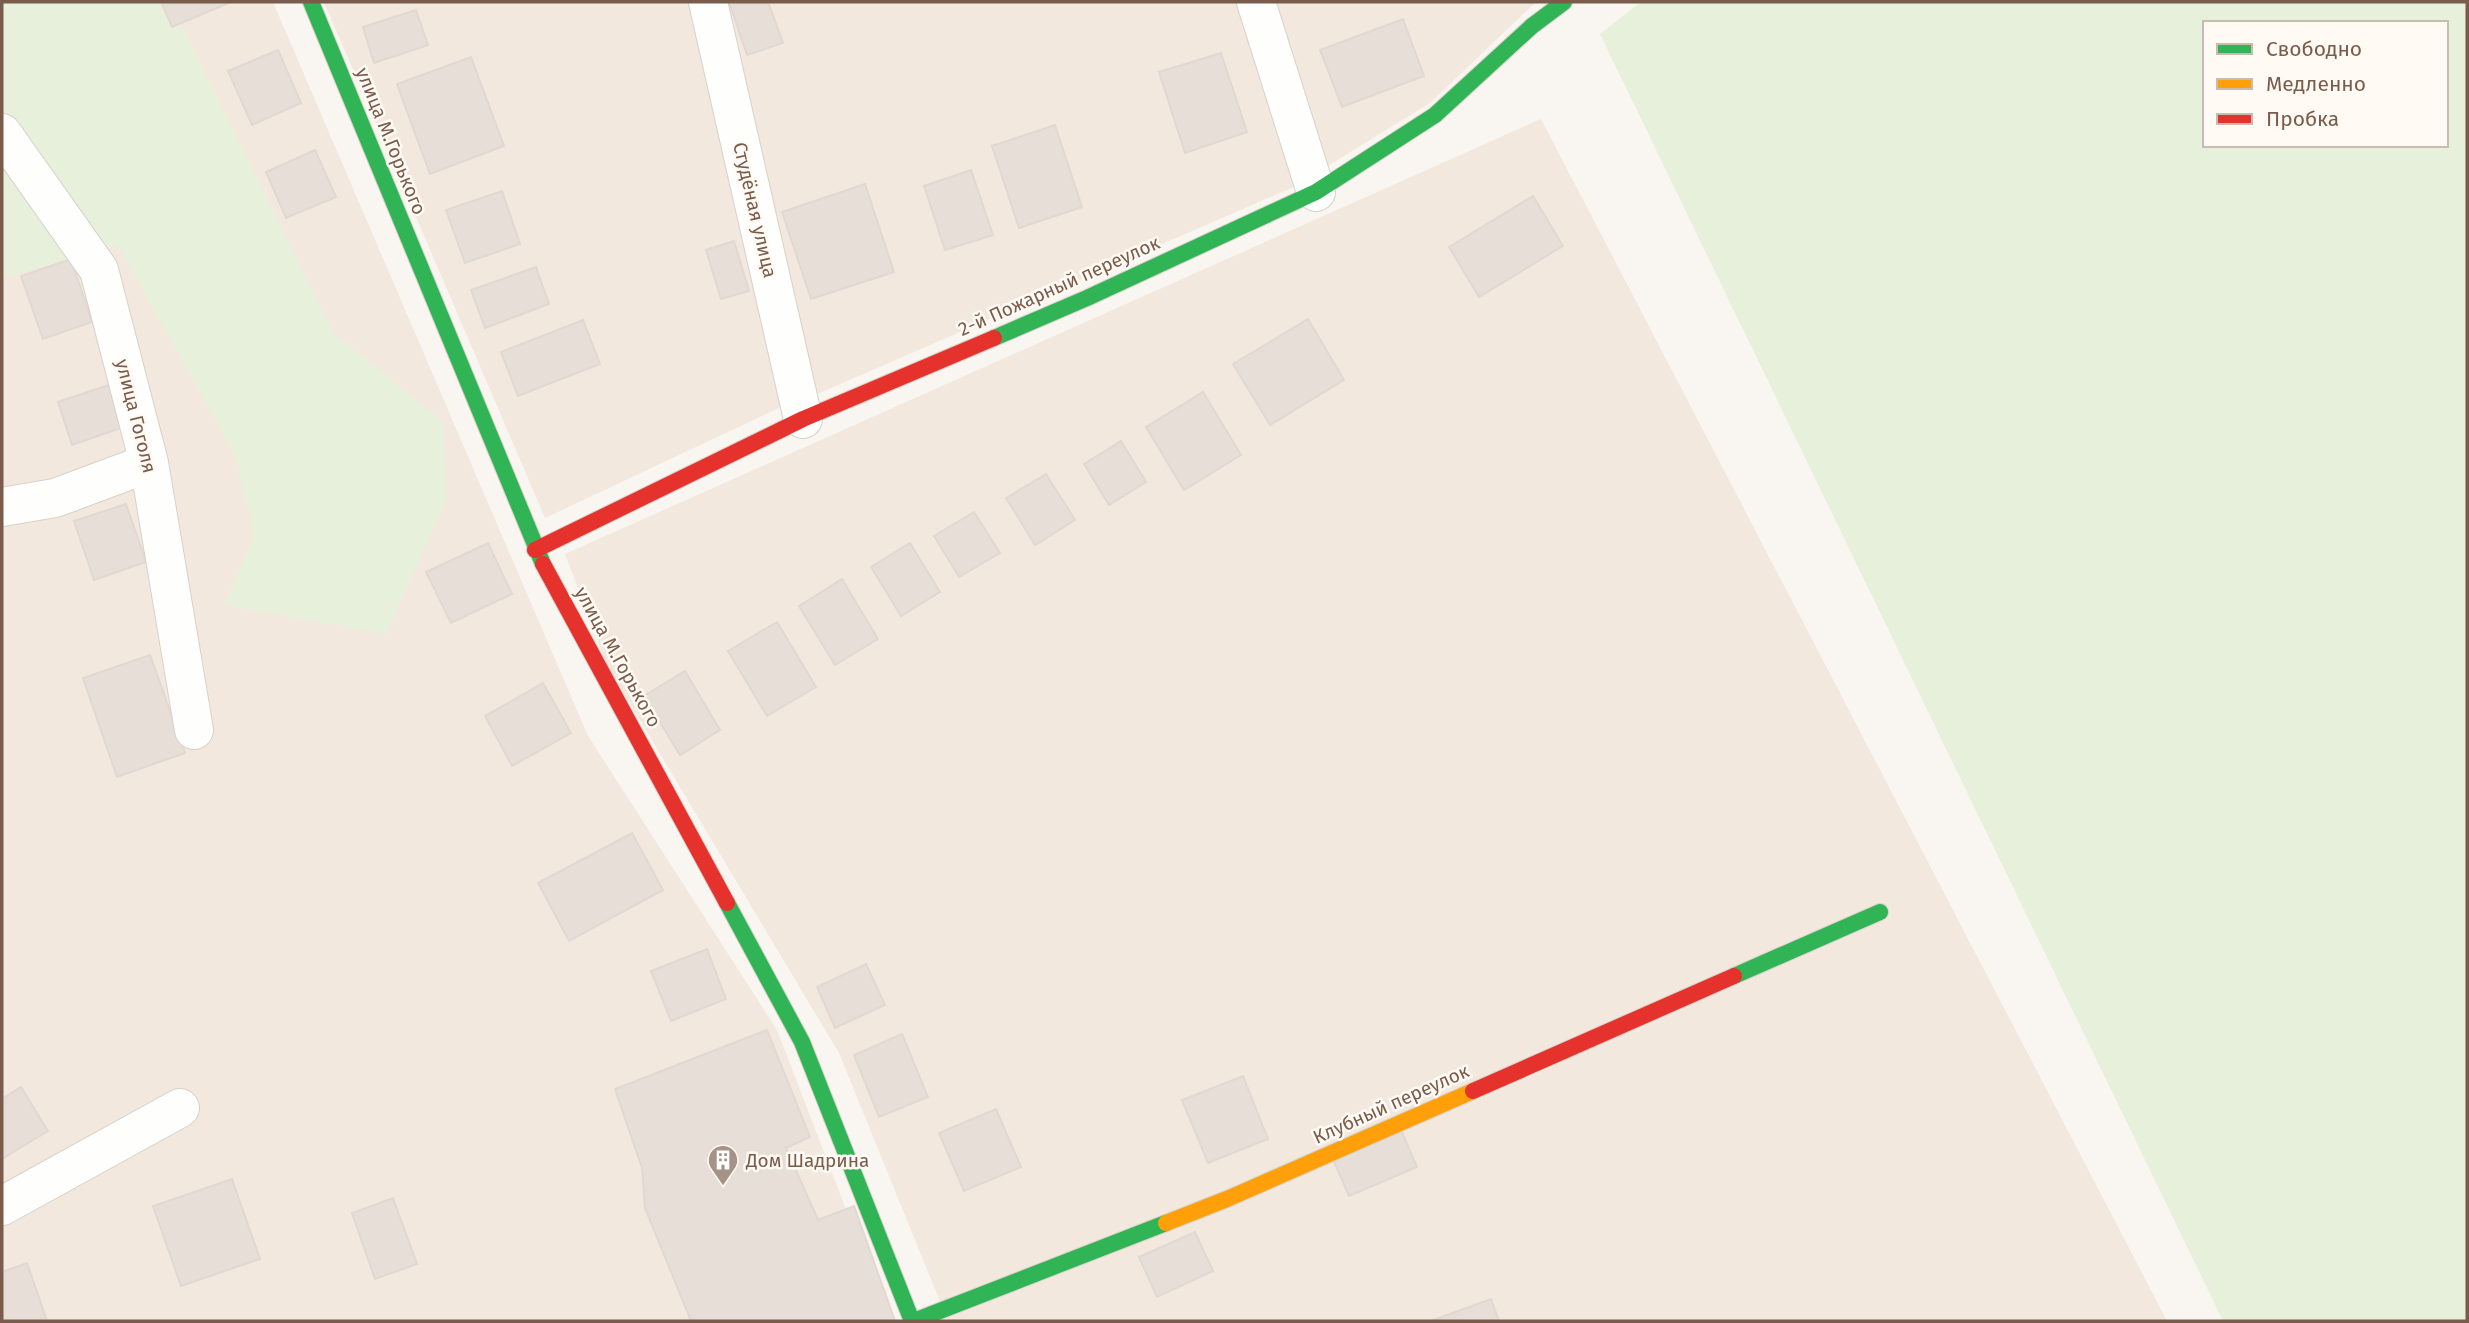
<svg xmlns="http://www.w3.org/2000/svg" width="2469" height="1323" viewBox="0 0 2469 1323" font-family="'Fira Sans',sans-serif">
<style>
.residential{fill:#f2e8de}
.green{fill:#e7f0db;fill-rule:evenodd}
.building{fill:#e6ded7;stroke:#e2d8d2;stroke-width:2}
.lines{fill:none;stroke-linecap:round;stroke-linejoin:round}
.street-casing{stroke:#d7d1cb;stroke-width:40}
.fast-casing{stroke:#d9d2cb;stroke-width:18}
.slow-casing{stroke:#d9d2cb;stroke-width:18}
.jam-casing{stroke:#d9d2cb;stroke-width:18}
.street{stroke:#fefefd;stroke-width:38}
.fast{stroke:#30b455;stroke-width:16}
.slow{stroke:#ff9f0a;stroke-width:16}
.jam{stroke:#e5322d;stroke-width:16}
.labels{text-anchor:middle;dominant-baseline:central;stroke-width:5;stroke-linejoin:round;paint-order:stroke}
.street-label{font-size:19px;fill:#7a5c4d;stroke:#fffaf3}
.poi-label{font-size:19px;fill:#7a5c4d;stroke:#fffaf3;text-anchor:start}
</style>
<rect width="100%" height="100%" fill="#f9f5f0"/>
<path class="residential" d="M2,2H273L588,736L777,1030L889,1321H2Z
M324,2H690L783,406L545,518Z
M723,2H1239L1298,185L815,395Z
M1272,2H1536L1430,103L1321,170Z
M1541,119L2167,1321H948L839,1053L607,665L565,554Z"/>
<path class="green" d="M2,2H170L333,332L443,422L447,498L386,634L224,605L254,536L236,457L118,245L2,278Z
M1641,2H2467V1321H2223L1600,34ZM2205,23H2446V145H2205Z"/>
<path class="building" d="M161,2H231L172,27Z
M729,2H768L783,43L747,55Z
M416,10L428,45L374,63L363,27Z
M1403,19L1424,76L1342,107L1320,50Z
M278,50L301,103L252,125L228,71Z
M1221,53L1247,132L1185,153L1159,72Z
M471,57L504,146L430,174L397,84Z
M1055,125L1082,207L1019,228L992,146Z
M315,150L336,197L286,218L266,172Z
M971,170L993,235L945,250L924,186Z
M865,184L894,272L811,299L782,212Z
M502,191L520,244L465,263L446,210Z
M1533,196L1563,246L1479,297L1449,247Z
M734,241L749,291L721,299L706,250Z
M71,259L92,322L43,339L21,276Z
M536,267L549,304L485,328L471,290Z
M1308,319L1344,380L1270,425L1233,364Z
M583,320L600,364L518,396L501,352Z
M109,385L124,427L72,445L58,402Z
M1203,392L1241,455L1184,490L1146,427Z
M1121,441L1146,482L1109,505L1084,464Z
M1046,474L1075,520L1035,545L1006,498Z
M126,504L146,562L94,580L74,521Z
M974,512L1000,553L959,577L934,536Z
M488,543L512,594L451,623L426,572Z
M910,543L940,592L901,616L871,567Z
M842,579L878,639L835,665L799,606Z
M777,622L816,687L767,716L728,651Z
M150,655L185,753L117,777L83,678Z
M685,671L720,730L680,755L644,696Z
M543,683L571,733L512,766L485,716Z
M632,833L663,890L569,941L538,883Z
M707,949L726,999L671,1021L651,971Z
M866,964L885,1005L835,1028L817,987Z
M767,1030L810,1137L786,1148L818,1220L854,1206L895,1321H691L645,1208L642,1168L615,1089Z
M902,1034L928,1097L879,1117L854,1055Z
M1243,1076L1268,1139L1208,1163L1182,1100Z
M21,1087L48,1131L2,1159V1099Z
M996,1109L1021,1167L964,1191L939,1133Z
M1401,1130L1417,1167L1349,1196L1333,1159Z
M232,1179L260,1259L181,1286L153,1206Z
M393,1198L417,1264L375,1279L352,1213Z
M1195,1232L1213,1271L1157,1297L1139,1257Z
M27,1263L47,1321H2V1272Z
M1491,1299L1499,1321H1431Z"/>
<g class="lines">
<g class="street-casing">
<path id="street" d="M708,2L803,419
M1256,2L1316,192
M2,133L99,270L149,463L194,730
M2,507L55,498L149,463
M2,1206L180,1108"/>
</g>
<g class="fast-casing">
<path id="fast" d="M311,2L543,564
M994,338L1087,298L1316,192L1435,115L1532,26L1564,2
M727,903L802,1042L912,1321
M1734,976L1880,912
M914,1321L1166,1223"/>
</g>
<g class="slow-casing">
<path id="slow" d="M1166,1223L1227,1199L1473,1091"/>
</g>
<g class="jam-casing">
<path id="jam" d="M535,550L803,419L994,338
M543,564L727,903
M1473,1091L1734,976"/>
</g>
<use href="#street" class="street"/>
<use href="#fast" class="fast"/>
<use href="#slow" class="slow"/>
<use href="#jam" class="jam"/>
</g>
<defs>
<g id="building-pin" transform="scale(1.575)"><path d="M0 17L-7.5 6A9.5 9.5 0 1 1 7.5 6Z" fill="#a69286" stroke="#fffaf3"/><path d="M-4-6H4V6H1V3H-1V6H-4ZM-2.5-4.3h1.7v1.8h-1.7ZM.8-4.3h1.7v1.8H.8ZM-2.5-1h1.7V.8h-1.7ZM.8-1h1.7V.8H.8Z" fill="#fff"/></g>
</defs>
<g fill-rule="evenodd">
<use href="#building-pin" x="723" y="1160"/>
</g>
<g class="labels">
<g class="street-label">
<text transform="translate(391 141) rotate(68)">улица М.Горького</text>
<text transform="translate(755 210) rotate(77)">Студёная улица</text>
<text transform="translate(1059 286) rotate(-24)">2-й Пожарный переулок</text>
<text transform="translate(136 416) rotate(76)">улица Гоголя</text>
<text transform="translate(618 657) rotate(61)">улица М.Горького</text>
<text transform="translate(1391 1104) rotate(-24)">Клубный переулок</text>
</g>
<g class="poi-label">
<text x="746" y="1160">Дом Шадрина</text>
</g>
</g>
<rect width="2469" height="1323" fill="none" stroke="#7a5c4d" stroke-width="7"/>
<rect x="2203" y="21" width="245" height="126" fill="#fffaf3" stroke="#cabbb1" stroke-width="2"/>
<rect x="2217" y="44" width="35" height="10" fill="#30b455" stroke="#cabbb1" stroke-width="2"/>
<text x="2266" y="56" font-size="21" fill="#7a5c4d">Свободно</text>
<rect x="2217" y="79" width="35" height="10" fill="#ff9f0a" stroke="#cabbb1" stroke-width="2"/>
<text x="2266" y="91" font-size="21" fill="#7a5c4d">Медленно</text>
<rect x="2217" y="114" width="35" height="10" fill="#e5322d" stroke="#cabbb1" stroke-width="2"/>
<text x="2266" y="126" font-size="21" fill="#7a5c4d">Пробка</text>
</svg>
